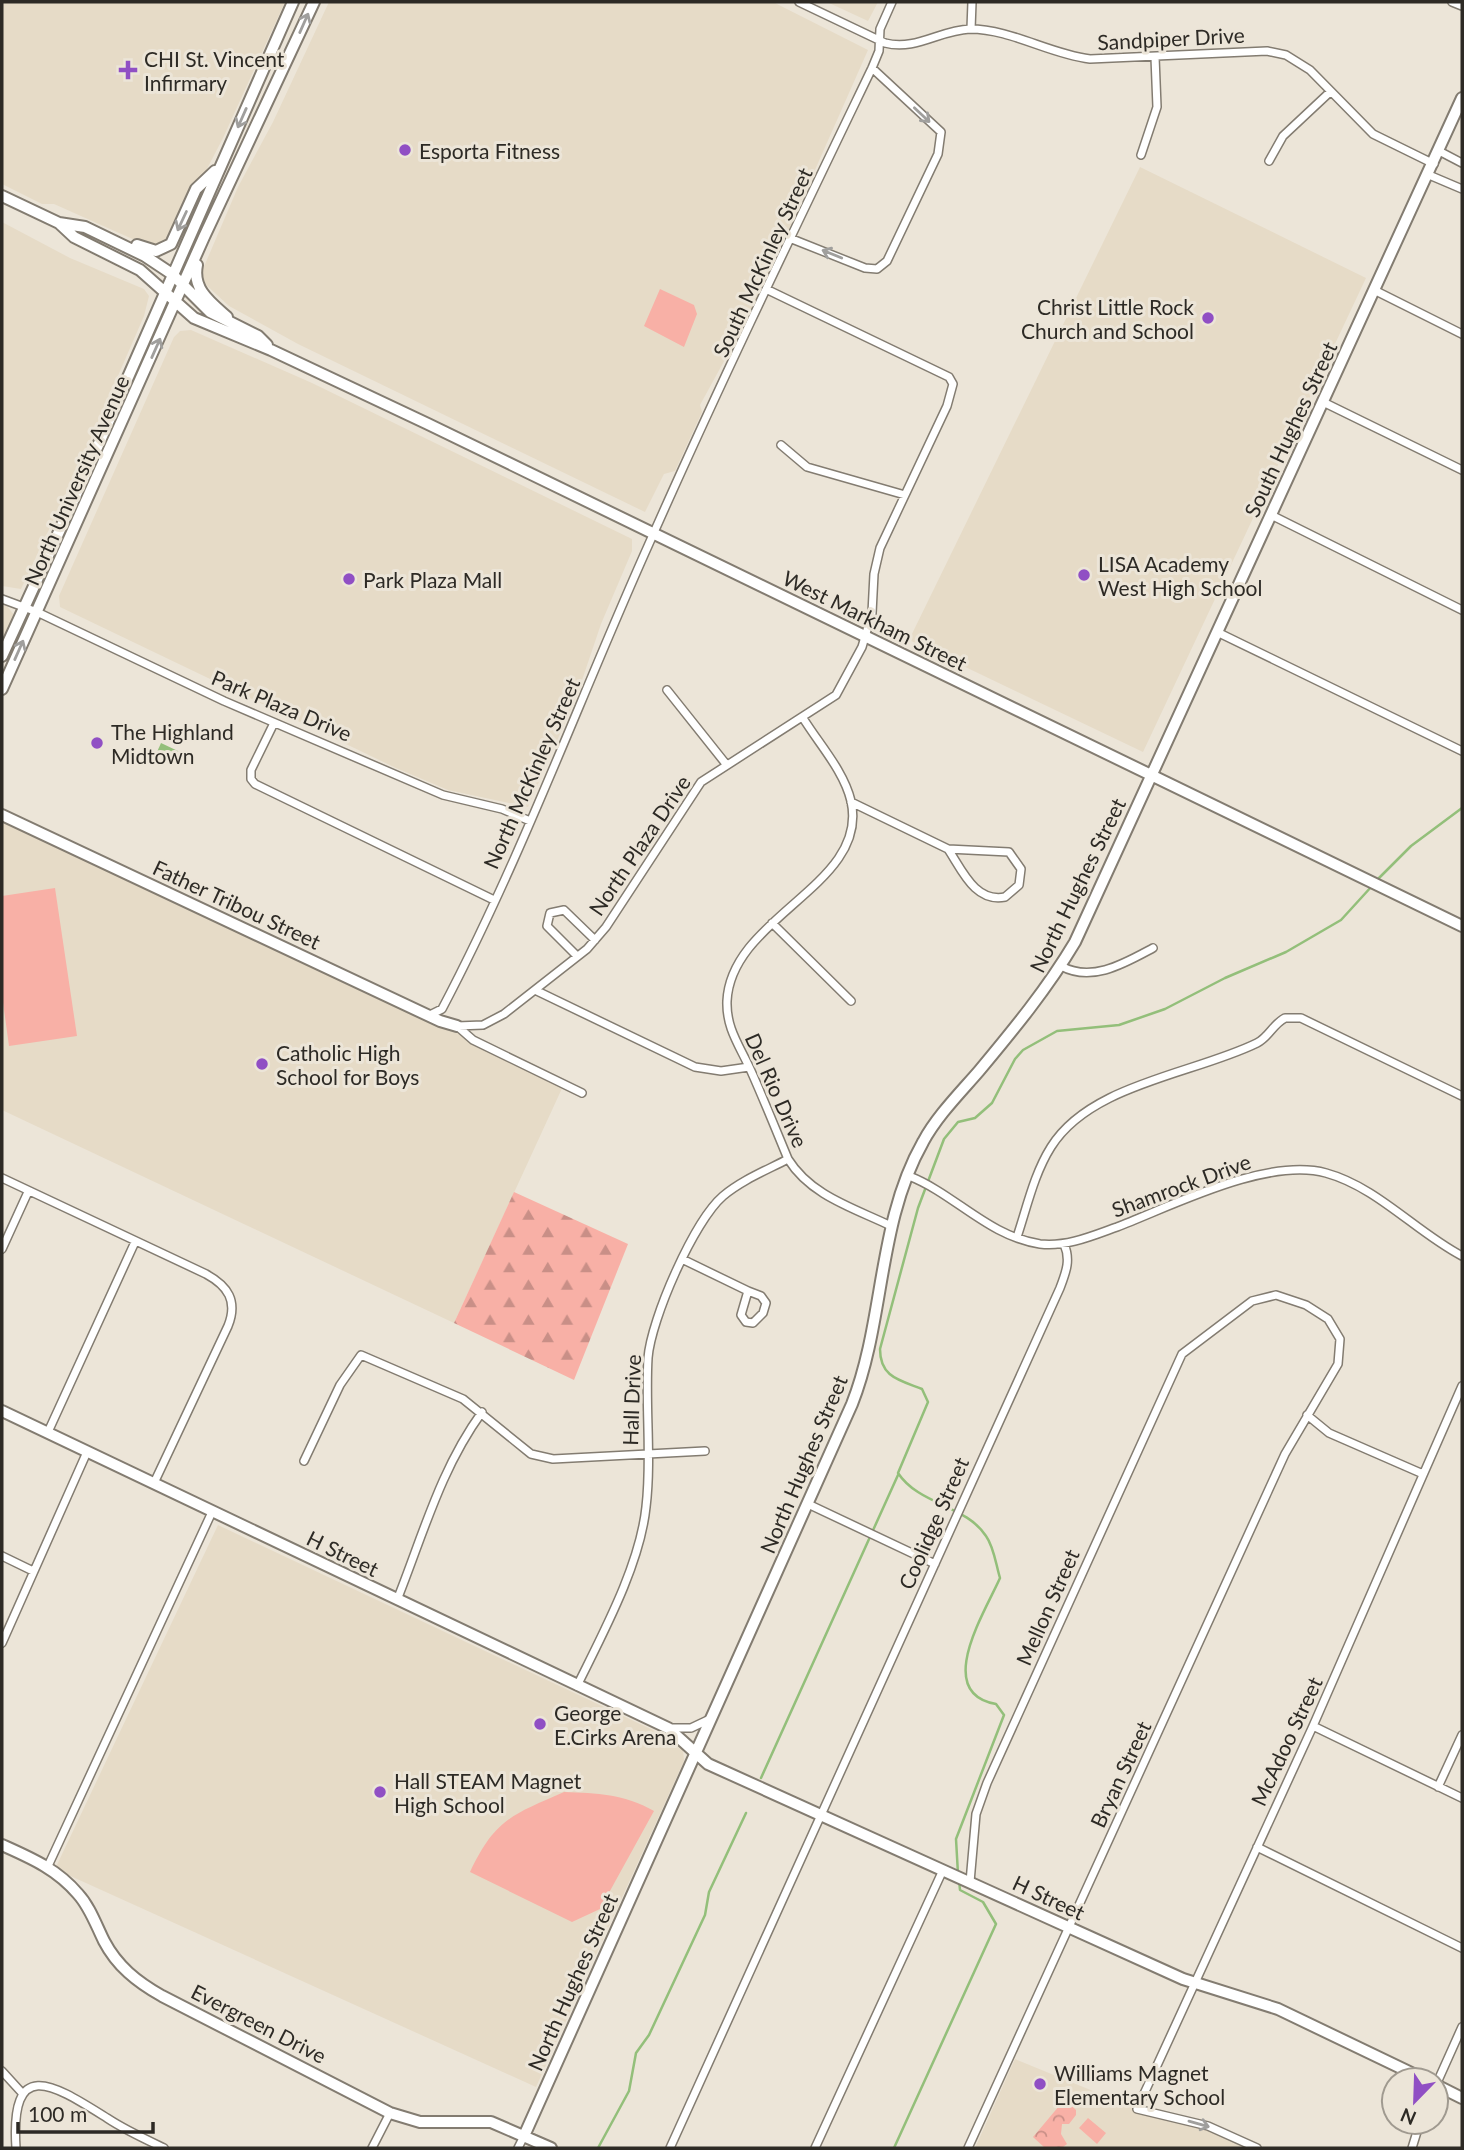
<svg xmlns="http://www.w3.org/2000/svg" width="1464" height="2150" viewBox="0 0 1464 2150" font-family="Lato,sans-serif">
<style>
.built{fill:#e6dbc7}
.forest{fill:url(#forest-firs)}
.park{fill:url(#park-crowns)}
.garden{fill:#f8b0a6}
.water{fill:url(#water-ripples)}
.lines{fill:none;stroke-linecap:round;stroke-linejoin:round}
.stream{stroke:#93bf7a;stroke-width:2.5}
.street-casing{stroke:#837c71;stroke-width:10}
.secondary-casing{stroke:#837c71;stroke-width:14}
.street{stroke:#fff;stroke-width:7}
.secondary{stroke:#fff;stroke-width:10}
.oneway{stroke:#a09f9d}
.poi-dot{fill:#904fc4;stroke:#ece5d8;stroke-width:2.5}
.labels{text-anchor:middle;dominant-baseline:central;stroke-width:6;stroke-linejoin:round;paint-order:stroke}
.street-label{font-size:21px;fill:#2d2a25;stroke:#ece5d8}
.poi-label{font-size:21px;fill:#2d2a25;stroke:#ece5d8;text-anchor:start}
</style>
<defs>
<pattern id="forest-firs" width="22" height="20" patternUnits="userSpaceOnUse" patternTransform="scale(1.75)"><rect width="22" height="20" fill="#f8b0a6"/><path d="M5 1l3.5 6h-7zM16 11l3.5 6h-7z" fill="#c98f87"/></pattern>
<pattern id="park-crowns" width="20" height="18" patternUnits="userSpaceOnUse" patternTransform="scale(1.75)"><rect width="20" height="18" fill="#f8b0a6"/><path d="M2 6a3 3 0 1 1 6 0M12 15a3 3 0 1 1 6 0" fill="none" stroke="#c98f87"/></pattern>
<pattern id="water-ripples" width="26" height="14" patternUnits="userSpaceOnUse" patternTransform="scale(1.75)"><rect width="26" height="14" fill="#93bf7a"/><path d="M2 4q2-2 4 0t4 0M15 11q2-2 4 0t4 0" fill="none" stroke="#789b64"/></pattern>
</defs>
<rect width="100%" height="100%" fill="#ece5d8"/>
<path class="built" d="M2,2H285L223,138L170,240L161,247L146,245L54,204H42L2,184Z
M329,2H773L868,50L757,301L700,405L702,412L675,471L664,474L645,512L298,344L229,306L203,282V269L238,187L273,122Z
M827,2H878L868,21Z
M1140,167L1366,278L1143,752L909,640Z
M2,222L70,258L144,289L149,296L144,316L77,470L21,589L2,586Z
M191,330L312,383L632,539V551L601,624L577,695L528,807L448,790L396,768L60,607L59,596L174,337L180,331Z
M2,605L7,606L14,615L2,642Z
M2,815L463,1032L564,1084L454,1323L2,1110Z
M218,1525L655,1731L683,1750L684,1761L536,2087L55,1869Z
M1015,2059L1137,2109L1208,2126L1254,2148H975Z"/>
<path class="forest" d="M514,1192L628,1244L574,1380L454,1323Z"/>
<path class="park" d="M1065,2099L1076,2110V2115L1069,2124H1062L1061,2134L1067,2144L1063,2147L1045,2148L1033,2137Z"/>
<path class="garden" d="M660,289L694,305L697,314L684,347L644,326Z
M55,888L77,1036L9,1046L2,995V896Z
M564,1792C597,1793 624,1794 654,1811L600,1909L572,1922L470,1872C495,1819 512,1815 564,1792Z
M1088,2118L1106,2133L1097,2144L1079,2128Z"/>
<path class="water" d="M161,743L180,752L175,761L157,752Z"/>
<g class="lines">
<path class="stream" d="M1376,881L1411,846L1462,808
M761,1778L898,1475
M958,1874L956,1839L1004,1715L996,1704C933,1693 985,1612 1000,1578C996,1565 994,1547 986,1536C966,1505 919,1505 898,1473L928,1402L922,1389C899,1380 880,1377 880,1349L918,1208L944,1139L958,1122L975,1118L992,1103L1015,1059L1023,1050L1057,1031L1119,1025L1165,1009L1225,978L1286,952L1341,920L1372,886
M598,2148L629,2091L636,2053L649,2035L705,1915L709,1892L746,1813
M894,2148L996,1924L983,1902L960,1890L959,1880"/>
<g class="street-casing">
<path id="street" d="M799,2L885,43C916,51 940,30 970,29C1011,29 1049,54 1090,59L1267,51L1286,55L1310,70L1373,134L1434,164
M1452,2L1462,6
M971,29L972,2
M1439,151L1462,163
M1141,155L1157,107L1155,57
M1269,161L1283,136L1330,92
M1429,175L1462,189
M792,239L865,268L877,269L887,261L938,154L941,132L872,68
M1376,291L1462,334
M1323,402L1462,470
M781,445L807,467L905,495
M1271,515L1462,610
M2,599L37,612L224,701L443,795L502,809L530,821
M1217,632L1462,751
M667,690L726,764
M803,718C819,744 844,771 851,801C870,885 731,916 727,1001C726,1029 740,1046 751,1071C764,1100 776,1130 788,1159C811,1196 854,1208 891,1226
M274,723L251,770V779L255,784L494,900
M851,802L948,849
M948,849L1009,852L1021,869L1019,885L1005,897C975,903 962,870 948,849Z
M772,923L851,1001
M577,956L547,926L550,913L564,910L595,940
M1061,966C1092,983 1125,963 1153,948
M537,991L695,1067L721,1071L749,1067
M430,1015L442,1009C521,859 579,700 648,546C719,385 796,226 872,68L879,51L880,29L892,2
M457,1026L483,1025L504,1014L587,949L606,927L701,782L836,695L862,647L872,613L874,574L880,548L947,406L953,384L949,377L768,290
M457,1026L473,1040L582,1093
M909,1176C955,1194 988,1236 1040,1244C1067,1247 1092,1236 1117,1227C1174,1205 1267,1157 1326,1173C1377,1187 1416,1232 1462,1256
M2,1178L206,1274C228,1286 238,1301 228,1326L154,1483
M1017,1237C1027,1207 1034,1174 1051,1147C1090,1084 1194,1074 1257,1043C1269,1037 1273,1024 1285,1018H1301L1462,1096
M2,1249L28,1192
M684,1260L748,1291
M748,1291L761,1296L766,1303L763,1313L753,1323L746,1322L741,1315Z
M1307,1415L1329,1433L1423,1474
M48,1432L135,1242
M304,1461L340,1385L361,1355L463,1399L531,1454L553,1459L705,1451
M808,1504L935,1564
M2,1556L33,1571
M397,1600C423,1535 440,1470 482,1412
M2,1643L87,1452
M577,1686C603,1633 640,1565 646,1507C652,1458 645,1407 648,1358C651,1319 694,1221 723,1196C742,1180 767,1170 788,1159
M1313,1726L1462,1798
M668,1728H691L710,1719
M1438,1787L1462,1735
M1257,1847L1462,1948
M48,1866L212,1512
M2,2071L23,2094
M1436,2085L1462,2027
M16,2148C10,2055 54,2085 107,2118C125,2130 145,2139 164,2148
M372,2148L390,2113
M518,2148L524,2136
M670,2148L1060,1288C1066,1272 1071,1260 1064,1244
M815,2148L943,1870
M968,2148L1285,1454L1338,1364L1340,1339L1328,1319L1306,1305L1276,1295L1252,1301L1182,1354L987,1783L976,1814L970,1882
M1257,2148L1208,2126L1137,2109L1313,1726L1462,1386
M1412,2148L1420,2122"/>
</g>
<g class="secondary-casing">
<path id="secondary" d="M2,196L59,223L85,227L145,256L172,274L210,312L258,336L267,345
M59,223L74,237L140,270L194,318L271,350L428,424L1462,926
M137,245L156,251L171,244L196,189L215,171
M197,265C192,289 210,302 227,317
M2,656L85,475L293,2
M2,689L204,237L314,2
M2,815L440,1021L457,1026
M2,1411L668,1728L708,1764L1183,1979L1278,2009L1426,2080
M2,1845C31,1858 57,1869 78,1894C90,1907 96,1925 104,1941C117,1966 137,1982 162,1996L390,2113L420,2122H491L551,2148
M1436,2085L1462,2098
M524,2136L852,1404C885,1320 877,1223 923,1142C937,1116 960,1093 979,1071C1014,1029 1047,989 1075,942L1462,98"/>
</g>
<use href="#street" class="street"/>
<use href="#secondary" class="secondary"/>
</g>
<defs><path id="oneway-shaft" d="M-6 0H5M1.5-3L5.5 0L1.5 3" fill="none" stroke-width="1.6" stroke-linecap="round" stroke-linejoin="round" transform="scale(1.75)"/></defs>
<g class="oneway">
<use href="#oneway-shaft" transform="translate(304 23) rotate(-66)"/>
<use href="#oneway-shaft" transform="translate(922 115) rotate(43)"/>
<use href="#oneway-shaft" transform="translate(242 118) rotate(114)"/>
<use href="#oneway-shaft" transform="translate(182 221) rotate(115)"/>
<use href="#oneway-shaft" transform="translate(832 254) rotate(-158)"/>
<use href="#oneway-shaft" transform="translate(156 348) rotate(-66)"/>
<use href="#oneway-shaft" transform="translate(19 650) rotate(-66)"/>
<use href="#oneway-shaft" transform="translate(1199 2124) rotate(16)"/>
</g>
<g class="poi-dot">
<path d="M124.5 59.5h7v7h7v7h-7v7h-7v-7h-7v-7h7z"/>
<circle cx="405" cy="150" r="7"/>
<circle cx="1208" cy="318" r="7"/>
<circle cx="1084" cy="575" r="7"/>
<circle cx="349" cy="579" r="7"/>
<circle cx="97" cy="743" r="7"/>
<circle cx="262" cy="1064" r="7"/>
<circle cx="540" cy="1724" r="7"/>
<circle cx="380" cy="1792" r="7"/>
<circle cx="1040" cy="2084" r="7"/>
</g>
<g class="labels">
<g class="street-label">
<text transform="translate(1171 38) rotate(-3)">Sandpiper Drive</text>
<text transform="translate(762 262) rotate(-65)">South McKinley Street</text>
<text transform="translate(1290 429) rotate(-65)">South Hughes Street</text>
<text transform="translate(76 480) rotate(-66)">North University Avenue</text>
<text transform="translate(875 620) rotate(26)">West Markham Street</text>
<text transform="translate(282 705) rotate(23)">Park Plaza Drive</text>
<text transform="translate(531 773) rotate(-66)">North McKinley Street</text>
<text transform="translate(639 845) rotate(-56)">North Plaza Drive</text>
<text transform="translate(1077 885) rotate(-64)">North Hughes Street</text>
<text transform="translate(237 904) rotate(25)">Father Tribou Street</text>
<text transform="translate(777 1090) rotate(66)">Del Rio Drive</text>
<text transform="translate(1181 1185) rotate(-20)">Shamrock Drive</text>
<text transform="translate(631 1400) rotate(-88)">Hall Drive</text>
<text transform="translate(803 1464) rotate(-67)">North Hughes Street</text>
<text transform="translate(933 1523) rotate(-66)">Coolidge Street</text>
<text transform="translate(343 1553) rotate(26)">H Street</text>
<text transform="translate(1047 1607) rotate(-66)">Mellon Street</text>
<text transform="translate(1286 1741) rotate(-65)">McAdoo Street</text>
<text transform="translate(1120 1774) rotate(-65)">Bryan Street</text>
<text transform="translate(1049 1897) rotate(25)">H Street</text>
<text transform="translate(572 1982) rotate(-66)">North Hughes Street</text>
<text transform="translate(259 2023) rotate(27)">Evergreen Drive</text>
</g>
<g class="poi-label">
<text x="144" y="58">CHI St. Vincent<tspan x="144" dy="24">Infirmary</tspan></text>
<text x="419" y="150">Esporta Fitness</text>
<text x="1194" y="306" text-anchor="end">Christ Little Rock<tspan x="1194" dy="24">Church and School</tspan></text>
<text x="1098" y="563">LISA Academy<tspan x="1098" dy="24">West High School</tspan></text>
<text x="363" y="579">Park Plaza Mall</text>
<text x="111" y="731">The Highland<tspan x="111" dy="24">Midtown</tspan></text>
<text x="276" y="1052">Catholic High<tspan x="276" dy="24">School for Boys</tspan></text>
<text x="554" y="1712">George<tspan x="554" dy="24">E.Cirks Arena</tspan></text>
<text x="394" y="1780">Hall STEAM Magnet<tspan x="394" dy="24">High School</tspan></text>
<text x="1054" y="2072">Williams Magnet<tspan x="1054" dy="24">Elementary School</tspan></text>
</g>
</g>
<rect width="1464" height="2150" fill="none" stroke="#2d2a25" stroke-width="7"/>
<g transform="translate(1415 2101) rotate(203)"><circle r="33" fill="#ece5d8" stroke="#a09a90" stroke-width="2"/>
<path d="M0-5L12 26L0 18L-12 26Z" fill="#904fc4"/>
<text y="-10" font-size="19" font-weight="bold" text-anchor="middle" fill="#2d2a25">N</text>
</g>
<path d="M18 2122v10h135v-10" fill="none" stroke="#2d2a25" stroke-width="3.5"/>
<text x="28" y="2122" font-size="21" fill="#2d2a25" stroke="#ece5d8" stroke-width="5" paint-order="stroke">100 m</text>
</svg>
